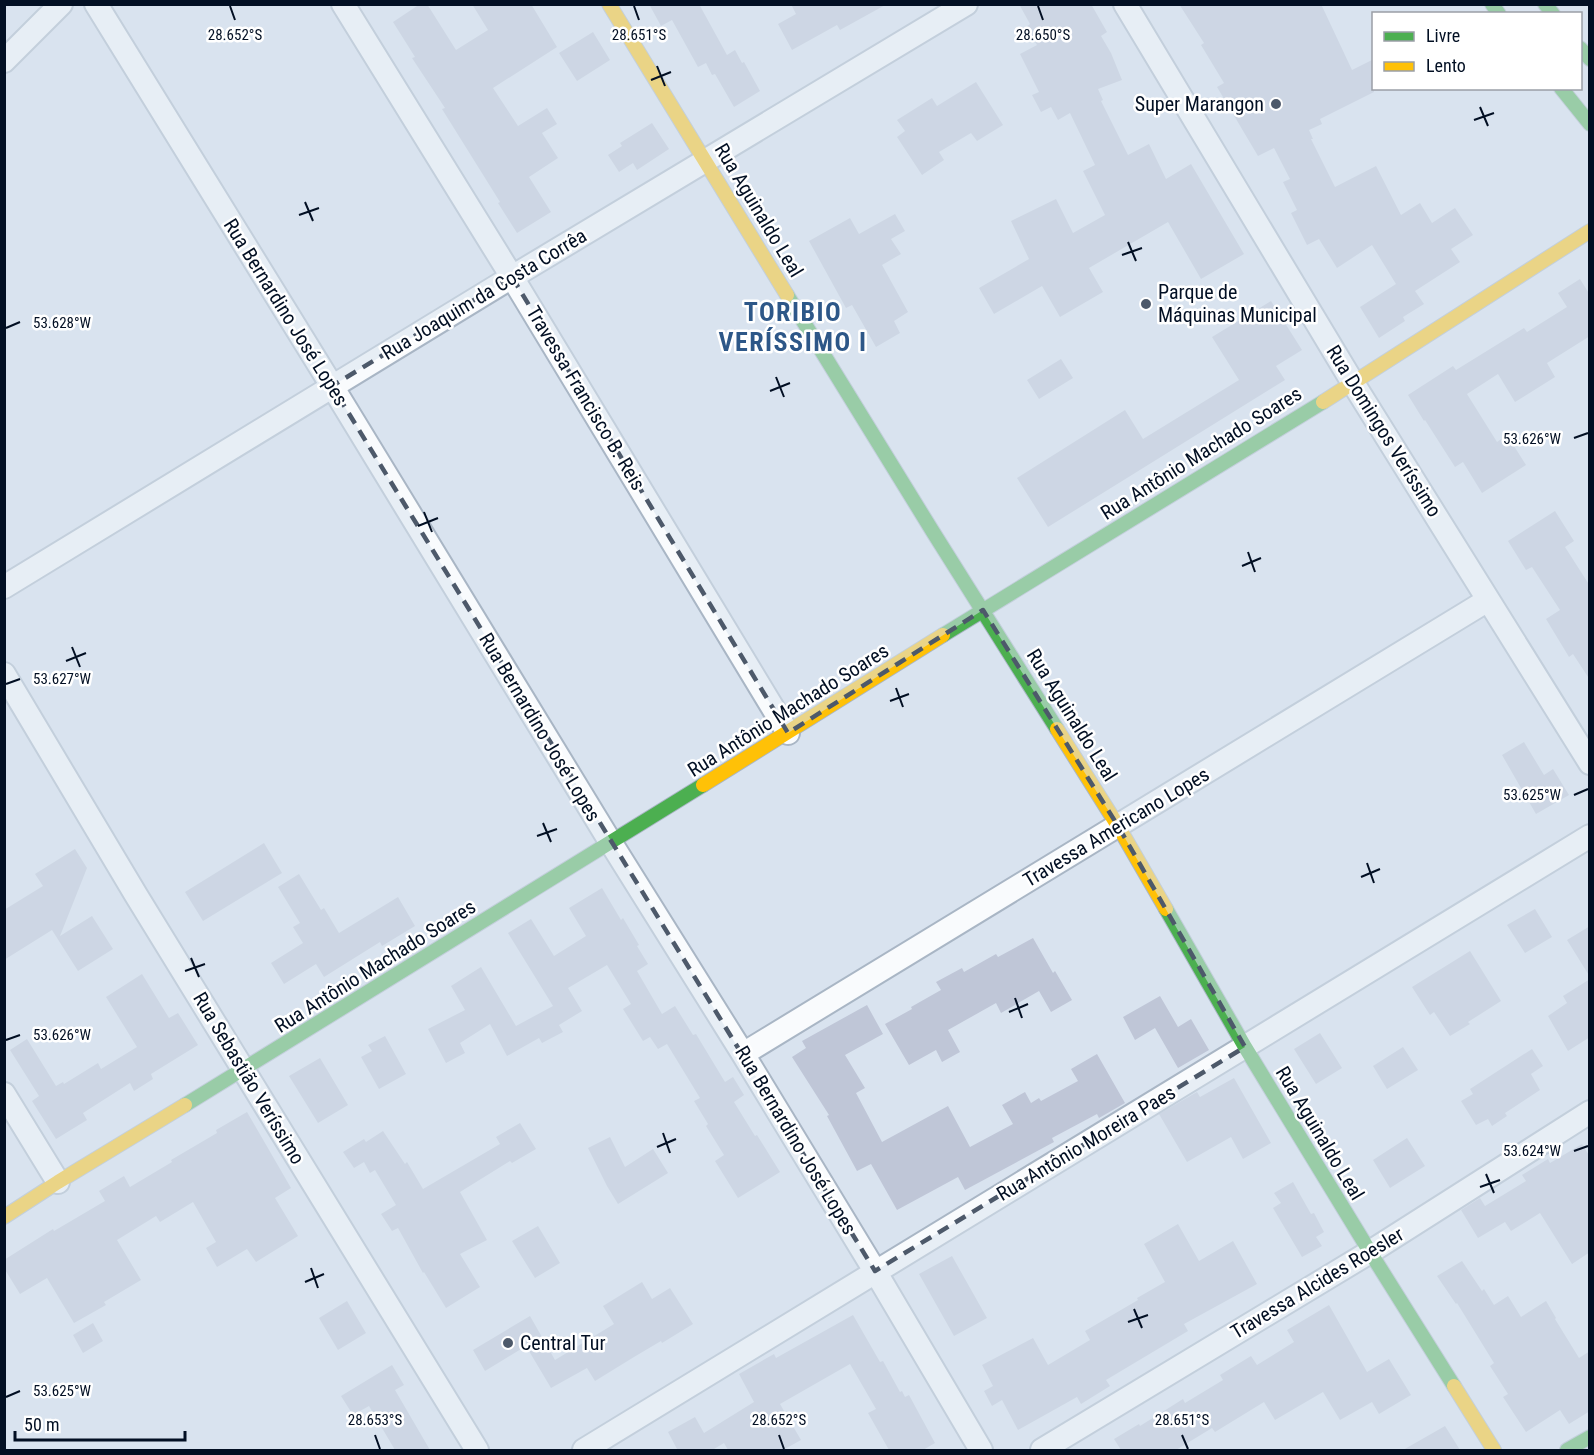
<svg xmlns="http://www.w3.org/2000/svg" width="1594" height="1455" viewBox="0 0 1594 1455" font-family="'Roboto Condensed',sans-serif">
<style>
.building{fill:#bfc6d7}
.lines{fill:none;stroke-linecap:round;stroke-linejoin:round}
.street-casing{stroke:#a9b6c5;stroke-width:26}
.fast-casing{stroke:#a9b6c5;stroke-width:16}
.slow-casing{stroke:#a9b6c5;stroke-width:16}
.street{stroke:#f9fbfd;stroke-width:22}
.fast{stroke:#4caf50;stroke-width:14}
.slow{stroke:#ffc107;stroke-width:14}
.marked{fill:none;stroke:#4d596a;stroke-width:4.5;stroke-dasharray:12 8;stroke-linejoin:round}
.ticks{fill:none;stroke:#020f23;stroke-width:2}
.poi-dot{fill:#4d596a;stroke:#fff;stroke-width:2}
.labels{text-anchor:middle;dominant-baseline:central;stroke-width:5;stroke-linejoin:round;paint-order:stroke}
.poi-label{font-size:20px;fill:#020f23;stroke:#fff;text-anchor:start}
.street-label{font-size:20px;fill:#020f23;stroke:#fff}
.district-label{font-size:26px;font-weight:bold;letter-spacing:1.5px;fill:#2d5788;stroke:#fff}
.ticks-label{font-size:15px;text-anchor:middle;fill:#020f23;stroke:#fff;stroke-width:5;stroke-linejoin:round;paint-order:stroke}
</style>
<rect width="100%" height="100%" fill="#d9e3ef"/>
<path class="building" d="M420,4H427L456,50L488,30L472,4H531L557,47L493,88L518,126L547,108L557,124L542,133L558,158L529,177L551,212L517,233L498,203L500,202L442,109L445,108L412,58L415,57L393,22Z
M649,4H699L727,55L735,50L742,63L744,62L760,91L734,107L715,74L712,75L706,63L698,67L672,20L661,26Z
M791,4H887L840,30L837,25L792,50L778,24L796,14Z
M1019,4H1091L1107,32L1101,36L1111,53L1122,80L1098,89L1103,100L1101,101L1128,155L1149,144L1166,179L1191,164L1244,254L1201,279L1168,222L1089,268L1103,292L1060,317L1042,286L994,314L979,288L1029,259L1011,221L1056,199L1073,233L1105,215L1083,171L1095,165L1070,113L1058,120L1051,107L1041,112L1032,95L1039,92L1020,54L1037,45L1026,27L1030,24Z
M1179,4H1321L1352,70L1374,59V92L1320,119L1322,124L1309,130L1313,139H1311L1335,187L1376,166L1401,215L1420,203L1432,223L1455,208L1473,235L1451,249L1460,262L1415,291L1424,304L1403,317L1405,321L1379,338L1360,307L1396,284L1372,245L1337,268L1319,239L1307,245L1291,213L1297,210L1283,182L1290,179L1274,148L1258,156L1217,87L1224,83L1201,45L1204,43Z
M593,32L610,60L577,81L559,53Z
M976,82L1003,125L977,141L971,133L939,152L944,160L922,175L897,137L905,131L897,120L932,98L937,106Z
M652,123L669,149L637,170L633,163L619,172L608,155L622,146L620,143Z
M895,214L905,231L891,239L901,254L882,265L908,312L894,321L900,333L876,347L852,305L846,308L809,241L850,218L859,234Z
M1580,279L1590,295V336L1547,363L1555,377L1515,402L1498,374L1467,394L1497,442L1507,435L1526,465L1482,493L1463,462L1455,467L1425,420L1424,421L1408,395L1453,366L1456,370L1524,328L1527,332L1567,307L1558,293Z
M1271,301L1302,350L1276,366L1285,380L1048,527L1017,478L1125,410L1143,439L1239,380L1212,337Z
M1061,359L1073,378L1039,399L1027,380Z
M1555,511L1574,541L1565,547L1590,586V680L1573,654L1569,657L1546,619L1560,610L1532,567L1526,570L1508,541Z
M1524,742L1544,775L1553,769L1569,795L1536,814L1502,755Z
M264,843L282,873L203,921L185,892Z
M75,849L87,868L60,936L92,916L113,949L78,971L52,930L4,960V910L43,886L35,874Z
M299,874L321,910L324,908L339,933L398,897L415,926L382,946L380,942L324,977L316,964L284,984L271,963L303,943L293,927L300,923L278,887Z
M602,888L621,920L623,918L639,945L637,946L648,964L637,971L662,1014L675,1006L693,1035L696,1034L725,1082L733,1077L744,1095L734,1102L755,1136L757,1135L780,1172L738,1198L715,1161L724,1155L706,1126L708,1124L694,1101L700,1098L667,1044L658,1049L650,1037L643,1041L623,1009L631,1004L607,965L568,988L582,1011L559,1025L563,1032L542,1043L539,1038L507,1056L490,1024L460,1043L465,1053L446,1063L428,1029L465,1010L451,986L481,967L516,1026L553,1006L508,933L531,919L554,956L586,936L569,908Z
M1535,909L1552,937L1525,953L1507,925Z
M1590,926V977L1567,940Z
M1033,938L1053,973L1055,971L1072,1000L1051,1012L1039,991L1001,1013L996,1003L948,1030L960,1052L942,1062L936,1050L909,1065L885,1024L912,1009L911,1007L941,990L936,982L962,968L964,972L996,954L998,957Z
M1470,951L1501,1001L1468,1022L1470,1024L1450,1036L1434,1012L1430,1015L1412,987Z
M142,974L169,1018L178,1013L198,1045L151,1074L153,1079L134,1091L130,1083L83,1113L87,1120L56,1139L32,1101L39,1096L10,1050L27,1039L56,1086L63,1082L64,1084L98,1063L101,1069L137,1047L106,997Z
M1590,979V1037L1568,1051L1548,1016L1567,1003L1563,996Z
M1160,996L1178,1027L1191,1019L1209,1050L1178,1068L1155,1028L1135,1040L1123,1017Z
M867,1005L883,1034L845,1055L865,1088L856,1093L882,1142L948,1106L970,1147L1013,1124L1002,1105L1025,1092L1031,1103L1039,1098L1041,1101L1078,1081L1071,1069L1097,1054L1125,1103L1099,1118L1097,1114L1052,1138L1054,1142L965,1190L958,1177L897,1210L871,1164L857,1171L827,1116L829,1115L792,1057L806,1048L802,1041Z
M1320,1033L1342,1068L1316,1084L1294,1049Z
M385,1036L406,1074L379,1089L361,1057L372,1051L368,1045Z
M1403,1047L1418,1070L1387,1089L1373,1066Z
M1532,1049L1543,1066L1531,1074L1540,1090L1505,1113L1507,1116L1492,1126L1488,1119L1476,1125L1461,1101L1473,1094L1470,1089Z
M320,1058L348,1105L318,1123L289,1076Z
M1234,1078L1271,1143L1243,1159L1231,1137L1187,1162L1159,1114L1197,1092L1200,1097Z
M247,1112L291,1188L275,1198L298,1236L256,1262L247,1249L217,1267L206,1248L216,1242L193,1202L160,1222L156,1216L117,1240L141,1280L104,1302L106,1305L74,1323L47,1278L20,1294L4,1268V1260L53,1229L54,1231L105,1201L99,1191L124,1176L130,1187L172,1162L171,1160L217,1133L216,1130Z
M520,1123L536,1149L512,1163L510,1161L460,1192L487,1240L460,1254L480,1287L446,1308L424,1272L423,1273L398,1228L392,1231L381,1214L396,1205L375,1170L370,1173L364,1162L354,1168L343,1152L364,1139L366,1142L383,1131L405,1164L407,1162L423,1189L500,1144L496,1137Z
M610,1137L625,1167L653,1149L668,1173L618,1204L607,1186L588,1148Z
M1407,1138L1425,1166L1390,1188L1373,1160Z
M1582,1144L1590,1157V1252L1572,1264L1540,1213L1511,1231L1505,1222L1478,1238L1461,1210L1480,1198L1485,1206L1526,1181L1522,1175L1548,1159L1550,1163Z
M1293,1182L1311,1214L1314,1213L1324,1232L1316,1237L1322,1246L1302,1257L1273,1208L1281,1203L1274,1193Z
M1178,1224L1199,1261L1233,1241L1257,1284L1184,1324L1188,1331L1106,1380L1110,1386L1081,1404L1077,1397L1018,1430L1002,1400L992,1406L984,1391L993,1386L982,1365L1033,1338L1048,1365L1090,1340L1085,1331L1138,1300L1137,1298L1165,1282L1144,1244Z
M538,1226L560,1263L535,1278L512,1241Z
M952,1256L987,1318L954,1336L919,1274Z
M1462,1261L1482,1291L1484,1289L1494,1305L1508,1296L1521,1317L1546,1301L1556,1318L1555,1319L1579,1358L1590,1351V1411L1569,1424L1560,1410L1526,1432L1503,1397L1508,1394L1490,1366L1494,1363L1457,1303L1456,1304L1437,1276Z
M642,1282L652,1299L670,1288L693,1324L662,1343L661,1341L634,1357L595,1381L587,1368L551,1388L526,1346L485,1371L473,1350L530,1316L555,1360L614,1324L603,1306Z
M347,1301L366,1333L338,1350L319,1318Z
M1329,1305L1367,1372L1389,1359L1411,1395L1379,1414L1372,1402L1340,1420L1323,1392L1275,1420L1264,1402L1215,1432L1212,1428L1176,1450H1121L1114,1439L1139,1424L1140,1426L1183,1399L1185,1403L1223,1380L1220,1375L1251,1356L1257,1365L1294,1342L1287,1330Z
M853,1315L880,1362L883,1361L900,1392L902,1391L905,1397L909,1395L935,1443L923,1450H889L868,1413L876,1409L850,1364L780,1404L801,1440L783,1450H728L724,1443L714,1449V1450H675L677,1449L668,1432L695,1417L704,1433L754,1402L739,1374L774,1354L776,1358Z
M93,1323L103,1341L83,1353L73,1335Z
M392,1365L404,1385L395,1390L430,1450H395L369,1406L353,1415L341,1396Z
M1445,1426L1460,1450H1403Z"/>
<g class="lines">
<g class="street-casing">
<path id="street" d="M96,4L332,386L611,843L743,1054L875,1271L981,1450
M343,4L512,277L788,733
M1125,4L1353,383L1590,763
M4,61L61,4
M4,587L512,277L966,4
M4,674L136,895L477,1450
M743,1054L1488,600
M4,1094L58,1182
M584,1450C918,1244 1254,1041 1590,836
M1042,1450L1370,1252L1590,1112"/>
</g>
<g class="fast-casing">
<path id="fast" d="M1492,4L1499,14
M1545,4L1553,14
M1580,48L1590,59
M1561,88L1590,124
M787,295L933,532L1057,729
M943,635L1323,402
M1166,909L1245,1047L1370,1252L1454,1386
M185,1105L703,785
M1567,1450L1590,1437"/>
</g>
<g class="slow-casing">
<path id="slow" d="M609,4L787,295
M1323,402L1590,231
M1057,729L1118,826L1166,909
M703,785L943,635
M4,1217L58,1182L185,1105
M1454,1386L1494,1450"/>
</g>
<use href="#street" class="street"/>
<use href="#fast" class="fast"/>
<use href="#slow" class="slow"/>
</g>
<path d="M0 0H1594V1455H0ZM512,277L788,733L983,610L1118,826L1245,1047L875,1271L332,386Z" fill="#d9e3ef" fill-opacity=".55" fill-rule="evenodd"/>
<path class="marked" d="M512,277L788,733L983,610L1118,826L1245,1047L875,1271L332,386Z"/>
<path class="ticks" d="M230,6L235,20M634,6L639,20M1038,6L1043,20M657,66L665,86M651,80L671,72M1480,107L1488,126M1474,120L1494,113M305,202L313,221M299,215L319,208M1128,242L1136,261M1122,255L1142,248M6,328L20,322M776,377L784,397M770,391L790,383M1574,438L1588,433M424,512L432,532M418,526L438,518M1248,552L1255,572M1242,566L1261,558M72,647L80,667M66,661L86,653M6,684L20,679M896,688L903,707M890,701L909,694M1574,795L1588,789M543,823L551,842M537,836L557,829M1367,863L1374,883M1361,877L1380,869M191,958L199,977M185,971L205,964M1015,998L1022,1018M1009,1012L1028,1004M6,1040L20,1035M663,1133L670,1153M657,1147L676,1139M1574,1151L1588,1146M1486,1174L1494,1193M1480,1187L1500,1180M311,1268L318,1288M305,1282L324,1274M1134,1309L1142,1328M1128,1322L1148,1315M6,1397L20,1391M375,1435L380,1449M779,1435L784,1449M1182,1435L1188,1449"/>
<g class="poi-dot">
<circle cx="1276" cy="104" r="6"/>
<circle cx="1146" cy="304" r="6"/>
<circle cx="508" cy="1343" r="6"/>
</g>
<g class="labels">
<g class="poi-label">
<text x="1264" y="104" text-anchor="end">Super Marangon</text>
<text x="1158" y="292">Parque de<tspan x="1158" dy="23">Máquinas Municipal</tspan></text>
<text x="520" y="1343">Central Tur</text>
</g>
<g class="street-label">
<text transform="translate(759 210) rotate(59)">Rua Aguinaldo Leal</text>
<text transform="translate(484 294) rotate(-31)">Rua Joaquim da Costa Corrêa</text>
<text transform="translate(286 312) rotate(58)">Rua Bernardino José Lopes</text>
<text transform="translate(586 398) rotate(59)">Travessa Francisco B. Reis</text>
<text transform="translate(1384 431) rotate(58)">Rua Domingos Veríssimo</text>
<text transform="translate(1201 453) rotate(-32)">Rua Antônio Machado Soares</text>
<text transform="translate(788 710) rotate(-32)">Rua Antônio Machado Soares</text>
<text transform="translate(1072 715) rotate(58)">Rua Aguinaldo Leal</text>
<text transform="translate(540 727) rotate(59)">Rua Bernardino José Lopes</text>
<text transform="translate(1116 827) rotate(-31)">Travessa Americano Lopes</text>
<text transform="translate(375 966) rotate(-32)">Rua Antônio Machado Soares</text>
<text transform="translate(249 1078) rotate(59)">Rua Sebastião Veríssimo</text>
<text transform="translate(1320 1133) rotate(59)">Rua Aguinaldo Leal</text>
<text transform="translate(796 1140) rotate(59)">Rua Bernardino José Lopes</text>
<text transform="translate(1086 1143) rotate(-31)">Rua Antônio Moreira Paes</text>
<text transform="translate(1317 1283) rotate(-31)">Travessa Alcides Roesler</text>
</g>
<g class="district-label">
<text x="793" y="312">TORIBIO<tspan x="793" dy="30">VERÍSSIMO I</tspan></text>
</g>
</g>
<g class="ticks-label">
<text x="639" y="40">28.651°S</text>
<text x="235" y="40">28.652°S</text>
<text x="1043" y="40">28.650°S</text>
<text x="62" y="328">53.628°W</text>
<text x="1532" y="444">53.626°W</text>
<text x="62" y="684">53.627°W</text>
<text x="1532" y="800">53.625°W</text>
<text x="62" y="1040">53.626°W</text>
<text x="1532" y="1156">53.624°W</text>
<text x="62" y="1396">53.625°W</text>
<text x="375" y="1425">28.653°S</text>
<text x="779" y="1425">28.652°S</text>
<text x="1182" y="1425">28.651°S</text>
</g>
<rect width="1594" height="1455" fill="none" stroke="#020f23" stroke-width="12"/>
<rect x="1372" y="12" width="210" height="78" fill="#ffffff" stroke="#9a9fa7" stroke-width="1.5"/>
<rect x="1384" y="32" width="30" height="9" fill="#4caf50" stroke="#9a9fa7" stroke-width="1.5"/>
<text x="1426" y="42" font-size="18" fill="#020f23">Livre</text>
<rect x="1384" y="62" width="30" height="9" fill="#ffc107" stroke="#9a9fa7" stroke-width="1.5"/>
<text x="1426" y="72" font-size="18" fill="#020f23">Lento</text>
<path d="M15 1431v9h170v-9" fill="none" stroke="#020f23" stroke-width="3"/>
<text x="24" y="1431" font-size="18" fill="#020f23" stroke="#ffffff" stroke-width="4.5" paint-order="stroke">50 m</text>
</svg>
